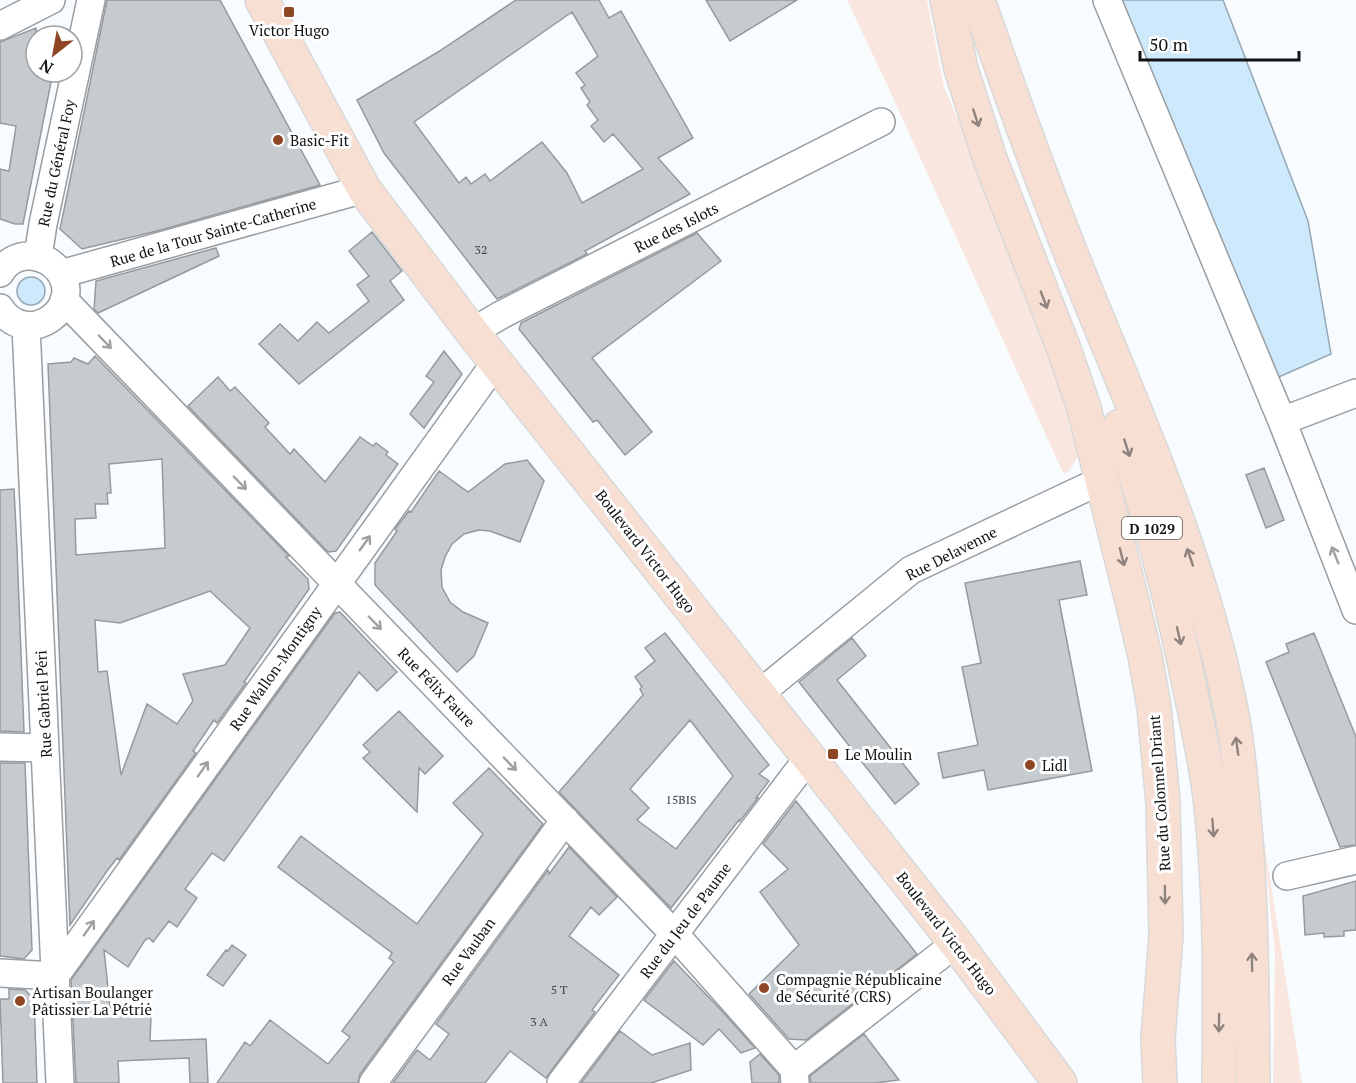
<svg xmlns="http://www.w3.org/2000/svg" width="1356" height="1083" viewBox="0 0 1356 1083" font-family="'PT Serif',serif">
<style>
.green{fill:#f9e6de}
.water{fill:#cee8fc;stroke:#95a8b6;stroke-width:1.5}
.building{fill:#c6cbcf;stroke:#959a9e;stroke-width:1.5;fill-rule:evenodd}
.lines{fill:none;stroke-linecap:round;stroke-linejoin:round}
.minor-casing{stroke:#999ea2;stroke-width:30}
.major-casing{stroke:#d9d9d9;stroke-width:36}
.minor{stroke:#fff;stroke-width:27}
.major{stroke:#f7dfd4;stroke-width:33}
.oneway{stroke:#8f837e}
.oneway2{stroke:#9fa0a1}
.poi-dot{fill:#8e4724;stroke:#fff;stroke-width:2}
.labels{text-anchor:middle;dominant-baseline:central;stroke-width:6;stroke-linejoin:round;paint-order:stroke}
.number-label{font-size:12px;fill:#3e4043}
.shield{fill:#fff;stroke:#58595a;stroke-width:1.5}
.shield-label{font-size:14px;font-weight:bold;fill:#101214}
.poi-label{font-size:15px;fill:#101214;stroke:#fff;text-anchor:start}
.street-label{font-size:15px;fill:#101214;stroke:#fff}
</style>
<rect width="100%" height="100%" fill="#f9fcff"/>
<path class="green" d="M847,0H927L944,87L1003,225L1062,369L1081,450L1070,470L1064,475L889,89Z
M1261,821L1302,1083H1273L1275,953Z"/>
<path class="water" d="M1121,0H1223L1308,221L1331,354L1272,380Z
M17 291a14 14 0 1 1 28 0a14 14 0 1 1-28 0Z"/>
<path class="building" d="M107,0H220L320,185L157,231L82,249L60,229Z
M516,0H599L609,18L621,11L693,138L658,158L690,194L585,251L587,254L497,299L384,153L357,100L438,52ZM572,12L598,56L576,73L585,85L581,88L590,102L587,105L598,120L591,126L604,142L613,134L643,169L582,203L567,173L542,142L490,181L485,174L471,184L466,177L459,183L414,122Z
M706,0H797L730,41Z
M36,28V72H53L23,224H15L0,219V169L9,171L16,126L0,123V42Z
M372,232L402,271L390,281L404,300L299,384L259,344L280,324L298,341L317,322L329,333L369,301L357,285L369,276L349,251Z
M697,233L721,261L592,358L652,432L625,455L597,420L593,422L535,349L519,329L521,323Z
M216,248L219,256L98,313L94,309L96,281Z
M444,351L462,374L424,428L410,414L434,382L426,376Z
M95,356L289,556L286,557L308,579L309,589L244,682L246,683L217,723L214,720L193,751L196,753L119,860L117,858L107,871L70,925L48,364L71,362L74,358L88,364ZM162,459L165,548L76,555L75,519L96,518L95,504H108L107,493H111L109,464ZM210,591L250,628L225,665L183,674L193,701L177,724L147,704L121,775L107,671L98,672L95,620L120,623Z
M218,377L230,391L235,387L269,423L265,427L290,454L294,449L325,482L360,437L373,446L376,443L388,452L386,455L398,464L336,551L328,552L188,406Z
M527,460L544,481L520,542L490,531L479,530L464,534L452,544L445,557L441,570L442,587L450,602L463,612L488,623L474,656L457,672L375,585V563L397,531L395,529L409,511L411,512L439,471L468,492L505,464Z
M1264,468L1284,520L1266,528L1246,475Z
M14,489L17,549L24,732L0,731V490Z
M1080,561L1087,595L1059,600L1092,771L988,790L984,770L943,778L938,753L978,745L962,667L981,663L965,583Z
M340,612L397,672L377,691L359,672L224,861L212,853L185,889L197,898L177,927L169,921L153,942L149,938L145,940L128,967L104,950L110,1007L137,1006L138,1017H151L150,1041L206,1039L208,1083H190L189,1058L118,1061L119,1083H76L71,980L335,613Z
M665,633L769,765L759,774L769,781L756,798H758L740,821L739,820L671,908L559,792L643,695L640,689L642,687L635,677L655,661L645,648ZM690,720L733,776L676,849L637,820L649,808L630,789Z
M1314,633L1356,737V845L1340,847L1266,662L1289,652L1286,644Z
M852,638L866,656L837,680L919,784L895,804L799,682Z
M399,711L443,756L425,774L419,768L417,812L363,758L370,752L363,745Z
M0,763H25L32,950L24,959L0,956Z
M489,768L543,824L360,1074L358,1083H217L245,1042L250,1046L270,1020L328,1064L350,1037L342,1031L394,962L389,958L392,953L278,867L301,836L417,924L483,834L453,803Z
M796,801L917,954L806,1040L789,1039L749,994L799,945L760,892L788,869L763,844Z
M569,847L617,897L599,915L591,907L569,936L619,975L592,1010L595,1012L546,1078L510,1051L485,1083H393L417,1050L430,1060L449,1034L436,1024L548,870L549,874Z
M1356,881V930L1344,931V936L1324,937V933L1305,935L1303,896Z
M232,945L246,955L223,986L207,975L226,950L228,951Z
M674,961L721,1010L755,1048L741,1053L719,1029L703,1045L644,1000Z
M9,989L25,990L34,999L37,1083H3L0,999H9Z
M620,1031L652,1055L690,1043L691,1070L651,1083H581Z
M864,1034L899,1080L875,1083H811L810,1076Z
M760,1054L779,1075V1083H752L750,1062Z"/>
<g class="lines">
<g class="minor-casing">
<path id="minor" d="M1107,0L1282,421L1356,610
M0,26L51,0
M38,257L43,224L91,0
M0,273C6,262 18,255 31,256C43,257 52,262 59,271C86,308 27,350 0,308
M61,274L364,189
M64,300L679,939L794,1069L795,1083
M26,326L60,1083
M472,332L501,315L881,122
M1282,421L1356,393
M759,694L911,570L1102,480
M0,747L45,748
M1287,876L1356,860
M0,973L55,976L496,362
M794,1069L942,954L955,942
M373,1083L565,820
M561,1083L809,757"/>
</g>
<g class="major-casing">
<path id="major" d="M262,0L364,189L378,208L472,332L955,942L1060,1083
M947,0L961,69L990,159L1064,349L1084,408L1132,601L1145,656L1154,707L1163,802L1166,936L1158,1039L1160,1083
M978,0C1014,104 1051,207 1093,308C1148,441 1205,574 1232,715C1238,745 1240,775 1243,805C1252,898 1252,990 1253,1083
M1120,426C1149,514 1173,603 1191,694C1199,731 1207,768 1211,806C1221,898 1220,991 1219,1083"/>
</g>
<use href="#minor" class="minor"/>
<use href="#major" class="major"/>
</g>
<defs><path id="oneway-shaft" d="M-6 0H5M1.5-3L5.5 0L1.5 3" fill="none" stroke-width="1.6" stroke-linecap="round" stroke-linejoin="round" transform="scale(1.5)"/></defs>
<g class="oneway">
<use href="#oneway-shaft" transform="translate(976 118) rotate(72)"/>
<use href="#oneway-shaft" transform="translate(1044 300) rotate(69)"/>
<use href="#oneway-shaft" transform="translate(1127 448) rotate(72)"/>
<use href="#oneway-shaft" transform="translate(1122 557) rotate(76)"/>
<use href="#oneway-shaft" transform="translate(1190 557) rotate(-109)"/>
<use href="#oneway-shaft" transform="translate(1179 636) rotate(77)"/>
<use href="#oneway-shaft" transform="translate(1237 746) rotate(-98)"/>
<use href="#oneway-shaft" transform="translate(1213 828) rotate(86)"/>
<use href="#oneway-shaft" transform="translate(1165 895) rotate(89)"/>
<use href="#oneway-shaft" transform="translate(1252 962) rotate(-91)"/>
<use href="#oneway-shaft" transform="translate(1219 1023) rotate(91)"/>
</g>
<g class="oneway2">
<use href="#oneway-shaft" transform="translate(105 342) rotate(46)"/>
<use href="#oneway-shaft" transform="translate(240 483) rotate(46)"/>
<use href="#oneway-shaft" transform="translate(365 543) rotate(-54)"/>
<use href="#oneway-shaft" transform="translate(1335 555) rotate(-112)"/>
<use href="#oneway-shaft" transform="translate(375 623) rotate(46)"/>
<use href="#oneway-shaft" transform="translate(510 764) rotate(46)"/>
<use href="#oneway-shaft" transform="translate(203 769) rotate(-55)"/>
<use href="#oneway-shaft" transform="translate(89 928) rotate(-55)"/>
</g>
<g class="poi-dot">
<rect x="283" y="6" width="12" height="12" rx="3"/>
<circle cx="278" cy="140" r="6"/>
<rect x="827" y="748" width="12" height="12" rx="3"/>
<circle cx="1030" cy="765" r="6"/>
<circle cx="764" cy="988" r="6"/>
<circle cx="20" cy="1001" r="6"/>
</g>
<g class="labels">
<g class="number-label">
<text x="481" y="249">32</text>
<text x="681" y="799">15BIS</text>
<text x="559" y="989">5 T</text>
<text x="539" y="1021">3 A</text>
</g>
<rect class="shield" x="1122" y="517" width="60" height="22" rx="4.5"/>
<g class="shield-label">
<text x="1152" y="528">D 1029</text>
</g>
<g class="poi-label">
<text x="289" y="30" text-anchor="middle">Victor Hugo</text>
<text x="290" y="140">Basic-Fit</text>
<text x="845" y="754">Le Moulin</text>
<text x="1042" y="765">Lidl</text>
<text x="776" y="979">Compagnie Républicaine<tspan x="776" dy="17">de Sécurité (CRS)</tspan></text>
<text x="32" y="992">Artisan Boulanger<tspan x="32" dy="17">Pâtissier La Pétriė</tspan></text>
</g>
<g class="street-label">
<text transform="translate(56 163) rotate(-78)">Rue du Général Foy</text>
<text transform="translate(676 227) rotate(-27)">Rue des Islots</text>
<text transform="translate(213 232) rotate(-16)">Rue de la Tour Sainte-Catherine</text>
<text transform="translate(646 551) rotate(52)">Boulevard Victor Hugo</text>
<text transform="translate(951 553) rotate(-27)">Rue Delavenne</text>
<text transform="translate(275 668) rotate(-55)">Rue Wallon-Montigny</text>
<text transform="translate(437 687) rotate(46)">Rue Félix Faure</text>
<text transform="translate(43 704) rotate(-93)">Rue Gabriel Péri</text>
<text transform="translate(1159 793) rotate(-94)">Rue du Colonnel Driant</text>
<text transform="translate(685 920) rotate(-53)">Rue du Jeu de Paume</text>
<text transform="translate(947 933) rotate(52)">Boulevard Victor Hugo</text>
<text transform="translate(468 951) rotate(-54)">Rue Vauban</text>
</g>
</g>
<g transform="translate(54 54) rotate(211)"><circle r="28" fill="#ffffff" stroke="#9fa0a1" stroke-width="1.5"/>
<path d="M0-4.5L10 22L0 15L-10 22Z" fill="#8e4724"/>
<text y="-9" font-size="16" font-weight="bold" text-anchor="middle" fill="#101214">N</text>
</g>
<path d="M1140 51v9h159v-9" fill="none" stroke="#101214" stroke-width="3"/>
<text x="1149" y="51" font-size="18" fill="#101214" stroke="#ffffff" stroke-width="4.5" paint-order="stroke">50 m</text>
</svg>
